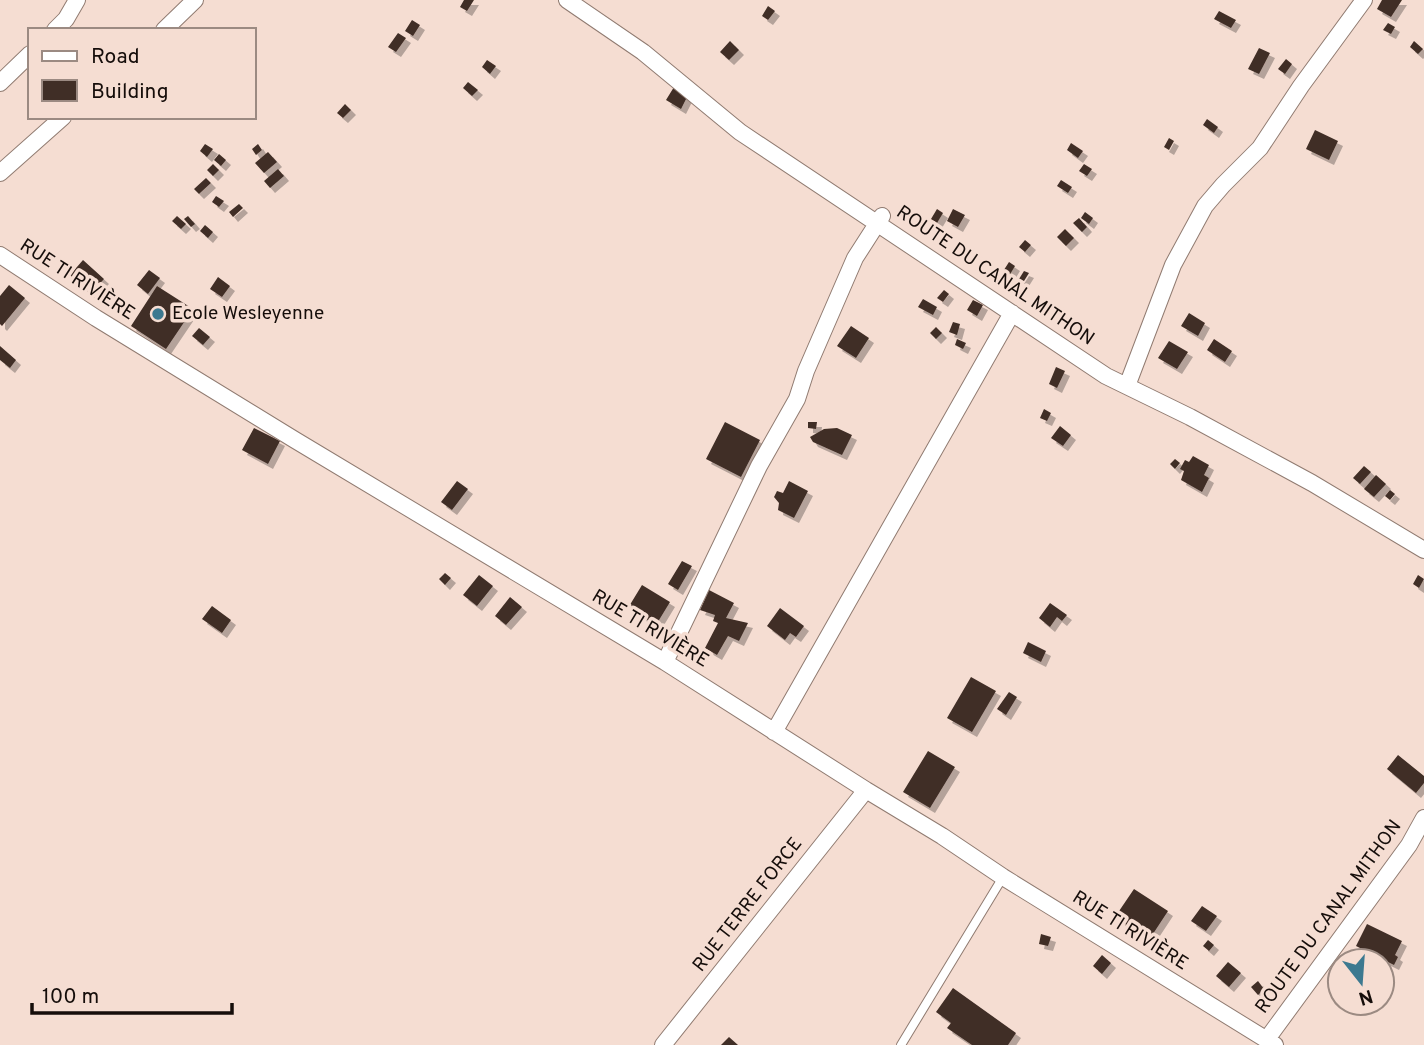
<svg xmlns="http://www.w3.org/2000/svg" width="1424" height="1045" viewBox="0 0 1424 1045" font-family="Overpass,sans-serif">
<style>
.building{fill:#402e26;filter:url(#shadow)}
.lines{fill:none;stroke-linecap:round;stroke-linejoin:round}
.lane-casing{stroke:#907b71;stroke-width:10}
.street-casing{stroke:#907b71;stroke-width:18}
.lane{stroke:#fff;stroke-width:8}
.street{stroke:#fff;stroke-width:16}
.poi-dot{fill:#3c7990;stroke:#f5ddd2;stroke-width:2.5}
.labels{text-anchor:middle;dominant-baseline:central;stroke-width:7;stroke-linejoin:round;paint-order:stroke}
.street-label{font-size:19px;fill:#150d0a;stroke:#f5ddd2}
.poi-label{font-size:19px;fill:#150d0a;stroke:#f5ddd2;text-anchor:start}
</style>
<defs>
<filter id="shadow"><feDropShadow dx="5" dy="5" stdDeviation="0" flood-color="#0004"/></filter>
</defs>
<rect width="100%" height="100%" fill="#f5ddd2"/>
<path class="building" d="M464,0H474L467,11L460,7Z
M1382,0H1402L1391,17L1377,9Z
M768,6L775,11L768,20L762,16Z
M1219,11L1236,20L1231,28L1214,19Z
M412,20L420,25L413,36L405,31Z
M1388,23L1395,27L1391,34L1383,30Z
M398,33L406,38L396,52L388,47Z
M730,41L739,50L729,60L720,52Z
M1414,41L1423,49L1418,54L1410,47Z
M1259,48L1270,53L1259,74L1248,69Z
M1286,59L1292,64L1285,74L1278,69Z
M487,60L496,66L490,74L482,67Z
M468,82L478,90L472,96L463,88Z
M674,87L688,95L681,109L666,100Z
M345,104L351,110L343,118L337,113Z
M1207,119L1218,127L1214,133L1203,125Z
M1315,130L1338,141L1329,160L1306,149Z
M1169,138L1174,141L1169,150L1164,147Z
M1071,143L1083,151L1078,158L1067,150Z
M205,144L213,149L207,157L200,151Z
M258,144L262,150L256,155L252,149Z
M268,152L277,162L264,173L255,163Z
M219,154L226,160L221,166L214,160Z
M213,164L219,170L213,176L207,170Z
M1084,164L1092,169L1087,176L1079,171Z
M278,169L284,176L270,188L264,181Z
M206,178L211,183L199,194L194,189Z
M1061,180L1072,187L1068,193L1057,186Z
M216,196L224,201L219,207L212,202Z
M239,204L243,208L233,217L229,212Z
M937,209L943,213L937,223L931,219Z
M953,209L965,215L958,227L947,221Z
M1085,212L1093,218L1089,224L1081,218Z
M177,216L186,224L181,229L172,221Z
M188,216L195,224L191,227L184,219Z
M1079,218L1087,227L1082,232L1073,223Z
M205,225L213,232L208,238L200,231Z
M1065,229L1074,238L1066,246L1057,237Z
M1025,240L1031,245L1025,252L1019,247Z
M83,260L104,279L90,294L70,275Z
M1009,262L1015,266L1009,276L1002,273Z
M149,270L160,278L148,294L137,285Z
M1024,271L1029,273L1024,281L1019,279Z
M218,277L230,286L222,297L210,289Z
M9,285L25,298L2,326L0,324V296Z
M157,286L193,309L166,349L131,326Z
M944,290L949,294L943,302L937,298Z
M923,299L937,307L933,315L918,307Z
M973,300L983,305L977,316L967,310Z
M1189,313L1205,323L1198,336L1181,326Z
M953,322L960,324L957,335L949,332Z
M851,326L869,338L856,358L837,346Z
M936,327L942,333L936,339L930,333Z
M199,328L210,337L203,345L192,336Z
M957,339L966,343L963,349L955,345Z
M1214,339L1232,351L1225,362L1207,350Z
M1169,341L1188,352L1177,369L1158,358Z
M0,346L16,360L10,368L0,360Z
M1056,367L1065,371L1057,388L1049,384Z
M1044,409L1051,413L1047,421L1040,418Z
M725,422L760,440L741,477L706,459Z
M808,422H817L816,429L808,428Z
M1060,426L1071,435L1063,446L1051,438Z
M254,428L280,441L268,464L242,450Z
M837,428L852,435L842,455L813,442L810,437L824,429Z
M1193,456L1209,465L1204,475L1209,478L1202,492L1181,480L1184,471L1180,469L1185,460L1189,462Z
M1175,459L1180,463L1175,469L1170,464Z
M1364,466L1371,472L1360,484L1353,478Z
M1376,475L1386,484L1374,497L1364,489Z
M457,481L468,489L452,510L441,502Z
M789,481L808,491L794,518L778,510L779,503L774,497L777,491L783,493Z
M1390,490L1395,494L1390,500L1385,496Z
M682,561L692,566L678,590L668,584Z
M445,573L451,578L445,585L439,579Z
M479,575L493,586L477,606L463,595Z
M1418,575L1424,579L1419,588L1413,584Z
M642,585L670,602L656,625L628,608Z
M709,590L734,603L726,618L748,623L739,641L728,636L717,655L705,648L718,623L713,621L715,615L700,610Z
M510,597L522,607L506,625L495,616Z
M1050,603L1067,615L1062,621L1057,617L1050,627L1039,618Z
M212,606L231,620L222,633L202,619Z
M780,608L804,626L796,637L790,633L785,640L767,626Z
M1028,642L1046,651L1041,662L1023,653Z
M971,677L996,691L972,732L947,718Z
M1009,692L1017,697L1006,715L997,709Z
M928,751L955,767L930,808L903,792Z
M1398,755L1424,776V783L1416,793L1387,769Z
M1134,889L1168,911L1149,940L1115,917Z
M1202,906L1217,916L1206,931L1191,921Z
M1367,924L1402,941L1395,955L1398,957L1394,965L1356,946Z
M1041,934L1051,937L1048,946L1039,944Z
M1208,940L1214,945L1209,951L1203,946Z
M1102,955L1111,963L1102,974L1093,966Z
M1228,962L1241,973L1229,987L1216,976Z
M1258,981L1264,989L1258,995L1251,987Z
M953,988L1016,1033L1008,1045H972L947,1028L951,1023L936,1012Z
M729,1037L738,1045H721Z"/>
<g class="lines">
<g class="lane-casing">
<path id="lane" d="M901,1045L1003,877"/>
</g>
<g class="street-casing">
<path id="street" d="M567,0L643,52L740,132L1106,376L1190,417L1312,483L1424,550
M55,30L66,19L77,0
M164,30L195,0
M0,83L30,54
M0,173L63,117
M0,255L96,318L295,440L665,662L866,790L942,836L1003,877L1275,1045
M1127,386L1173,265L1205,206L1223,185L1260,148L1301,86L1364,0
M665,662L759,466L797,399L806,371L855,258L882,216
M774,732L1012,313
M1267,1039L1409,845L1424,818
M663,1045L866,790"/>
</g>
<use href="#lane" class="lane"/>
<use href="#street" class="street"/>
</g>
<circle class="poi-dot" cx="158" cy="314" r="7"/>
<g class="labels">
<g class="street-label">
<text transform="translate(995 276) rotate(34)">ROUTE DU CANAL MITHON</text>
<text transform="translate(77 280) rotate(33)">RUE TI RIVIÈRE</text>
<text transform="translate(650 629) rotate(31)">RUE TI RIVIÈRE</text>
<text transform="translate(748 905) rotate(-52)">RUE TERRE FORCE</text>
<text transform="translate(1329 917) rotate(-54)">ROUTE DU CANAL MITHON</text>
<text transform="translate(1130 931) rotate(32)">RUE TI RIVIÈRE</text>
</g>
<g class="poi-label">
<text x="172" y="314">Ecole Wesleyenne</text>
</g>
</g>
<rect x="28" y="28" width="228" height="91" fill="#f5ddd2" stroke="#9b8a82" stroke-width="2"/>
<rect x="42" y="51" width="35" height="10" fill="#ffffff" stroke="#9b8a82" stroke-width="2"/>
<text x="91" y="63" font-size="21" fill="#150d0a">Road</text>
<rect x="42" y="80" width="35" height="21" fill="#402e26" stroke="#9b8a82" stroke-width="2"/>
<text x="91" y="98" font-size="21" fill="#150d0a">Building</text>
<g transform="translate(1361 982) rotate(163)"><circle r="33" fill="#f5ddd2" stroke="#9b8a82" stroke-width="2"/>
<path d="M0-5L12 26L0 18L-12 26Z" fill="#3c7990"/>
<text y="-10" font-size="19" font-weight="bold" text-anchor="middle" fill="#150d0a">N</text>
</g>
<path d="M32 1003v10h200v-10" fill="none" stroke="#150d0a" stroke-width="3.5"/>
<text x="42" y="1003" font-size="21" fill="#150d0a" stroke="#f5ddd2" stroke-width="5" paint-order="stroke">100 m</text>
</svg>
